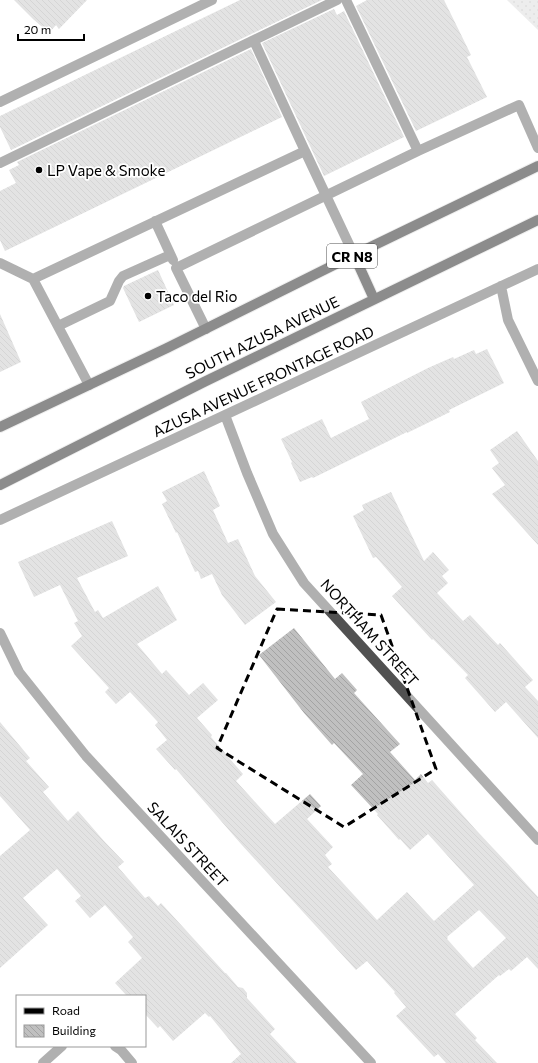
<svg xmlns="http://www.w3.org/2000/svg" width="538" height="1063" viewBox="0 0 538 1063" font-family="Commissioner,sans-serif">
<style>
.grass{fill:url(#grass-dots)}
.building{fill:url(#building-back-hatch);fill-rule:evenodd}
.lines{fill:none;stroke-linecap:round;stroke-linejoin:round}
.major-casing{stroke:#dbdbdb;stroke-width:12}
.minor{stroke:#515151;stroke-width:10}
.major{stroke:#000;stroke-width:10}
.marked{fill:none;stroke:#000;stroke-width:3;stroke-dasharray:8 5;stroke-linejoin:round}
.poi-dot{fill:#000;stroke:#fff;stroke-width:1.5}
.labels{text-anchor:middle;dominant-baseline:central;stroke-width:3.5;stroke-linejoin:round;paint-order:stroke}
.shield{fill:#fff;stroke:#4c4c4c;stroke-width:1}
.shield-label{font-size:14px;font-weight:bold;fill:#000}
.poi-label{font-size:15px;fill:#000;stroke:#fff;text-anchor:start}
.street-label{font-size:15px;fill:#000;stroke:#fff}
</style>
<defs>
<pattern id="grass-dots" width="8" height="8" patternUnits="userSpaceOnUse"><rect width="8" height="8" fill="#d8d8d8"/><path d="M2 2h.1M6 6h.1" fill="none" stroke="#b8b8b8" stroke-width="1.8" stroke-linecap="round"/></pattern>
<pattern id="building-back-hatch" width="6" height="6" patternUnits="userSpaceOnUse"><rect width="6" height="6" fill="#c0c0c0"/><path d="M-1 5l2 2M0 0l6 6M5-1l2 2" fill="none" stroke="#a3a3a3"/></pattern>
</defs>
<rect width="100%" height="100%" fill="#fff"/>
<path class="grass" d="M507,0H538V30Z"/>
<path class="building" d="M14,0H87L59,29L56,25L49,33L33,19Z
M240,0H322L11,150L0,127V116Z
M367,0H444L471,55L467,57L487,97L416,131L356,6Z
M334,9L337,15L344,11L404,137L324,176L262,43Z
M251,49L282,117L5,251L0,240V191L16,183L9,170L19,165L17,162Z
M158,270L174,305L139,322L123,288L124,286Z
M0,314L21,362L0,372Z
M487,349L504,383L449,410L450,412L407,433V432L313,478L312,477L300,482L291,463L292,462L281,439L322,419L331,438L369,419L361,402L428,368L453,357L454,359L474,350L476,354Z
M517,431L538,461V545L492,494L505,485L492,468L499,463L490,450Z
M204,471L220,506L213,510L228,543L238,539L255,576L276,602L245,625L222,595L212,574L201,579L198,571L195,572L177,532L176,533L162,504L167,501L162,492Z
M391,492L424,561L433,552L449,570L442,576L448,583L437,593L463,621L470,615L498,645L500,643L533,680L525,687L538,701V738L506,702L495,712L465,678L468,675L433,639L432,640L392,596L402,587L376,557L373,558L353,516L364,510L362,505Z
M112,521L128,556L77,578L95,612L98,610L103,618L158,586L177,620L137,644L162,674L166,670L189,695L203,683L218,700L197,718L212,735L211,737L243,774L236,781L275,824L310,794L321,806L307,819L333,847L325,855L332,864L328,867L377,920L407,892L434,921L474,885L428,834L410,850L400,839L399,840L377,815L378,814L351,785L363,774L334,743L332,745L304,713L259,655L294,628L335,679L342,673L357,690L354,693L400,744L390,752L415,780L421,774L428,783L432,780L476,830L508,864L538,897V969L527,957L511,971L509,969L500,976L499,975L455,1014L477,1038L475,1040L497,1063H446L438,1054L434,1057L396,1016L406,1007L394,993L395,992L367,961L356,970L241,844L176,769L175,770L156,749L167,740L155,725L158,722L130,692L116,704L105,692L109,688L71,646L82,636L74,623L78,621L60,585L34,597L18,562ZM479,910L506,938L473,968L447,939L448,938L447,937Z
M0,722L30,758L26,761L49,787L43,792L68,821L78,811L104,841L124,862L118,867L145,898L149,896L158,906L161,903L225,973H226L238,987L243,988L247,993V998L275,1029L270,1034L297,1063H231L241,1054L210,1016L209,1017L205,1013L173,1041L160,1026L158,1028L145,1014V996H127L115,983L142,958L128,942L133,937L105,905L90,918L75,901L81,896L57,869L23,898L48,925L0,968V856L30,830L0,796Z"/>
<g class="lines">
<g class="major-casing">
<path id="major" d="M354,255L374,299
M0,427L167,348L354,255L538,166
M0,485L204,382L538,220"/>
</g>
<path class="minor" d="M346,0L418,151L519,105L538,148
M0,102L212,0
M305,151L354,255
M0,163L337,0
M155,221L173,260
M0,263L33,279L89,385
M33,279L305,151L254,41
M501,286L508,320L538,381
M58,326L110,301L119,281L123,276L170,255
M206,329L176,268L418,151
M225,415L247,473L273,534L304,583L538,840
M0,520L538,269
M0,633L19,672L86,756L371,1063
M115,1046L121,1050L132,1063
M43,1063L62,1046"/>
<use href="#major" class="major"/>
</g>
<path d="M0 0H538V1063H0ZM277,609L381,615L436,769L344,827L217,748Z" fill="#fff" fill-opacity=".55" fill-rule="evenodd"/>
<path class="marked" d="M277,609L381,615L436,769L344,827L217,748Z"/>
<g class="poi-dot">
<circle cx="39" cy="170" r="4"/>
<circle cx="148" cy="296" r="4"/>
</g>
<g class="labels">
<rect class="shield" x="327" y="244" width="50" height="24" rx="3"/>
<g class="shield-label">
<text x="352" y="256">CR N8</text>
</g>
<g class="poi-label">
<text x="47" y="170">LP Vape &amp; Smoke</text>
<text x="156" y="296">Taco del Rio</text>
</g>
<g class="street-label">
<text transform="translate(262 337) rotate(-26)">SOUTH AZUSA AVENUE</text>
<text transform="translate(263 381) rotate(-25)">AZUSA AVENUE FRONTAGE ROAD</text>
<text transform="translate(370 632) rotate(48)">NORTHAM STREET</text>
<text transform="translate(188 844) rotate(47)">SALAIS STREET</text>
</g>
</g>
<rect x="16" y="995" width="130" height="52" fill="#ffffff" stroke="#999999"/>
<rect x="24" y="1008" width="20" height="6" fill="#000000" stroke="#999999"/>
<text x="52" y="1015" font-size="12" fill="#000000">Road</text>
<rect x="24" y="1025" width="20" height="12" fill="url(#building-back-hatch)" stroke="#999999"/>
<text x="52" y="1035" font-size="12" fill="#000000">Building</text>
<path d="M18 34v6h66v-6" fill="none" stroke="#000000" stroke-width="2"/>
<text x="24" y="34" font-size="12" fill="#000000" stroke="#ffffff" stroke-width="3" paint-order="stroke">20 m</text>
</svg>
